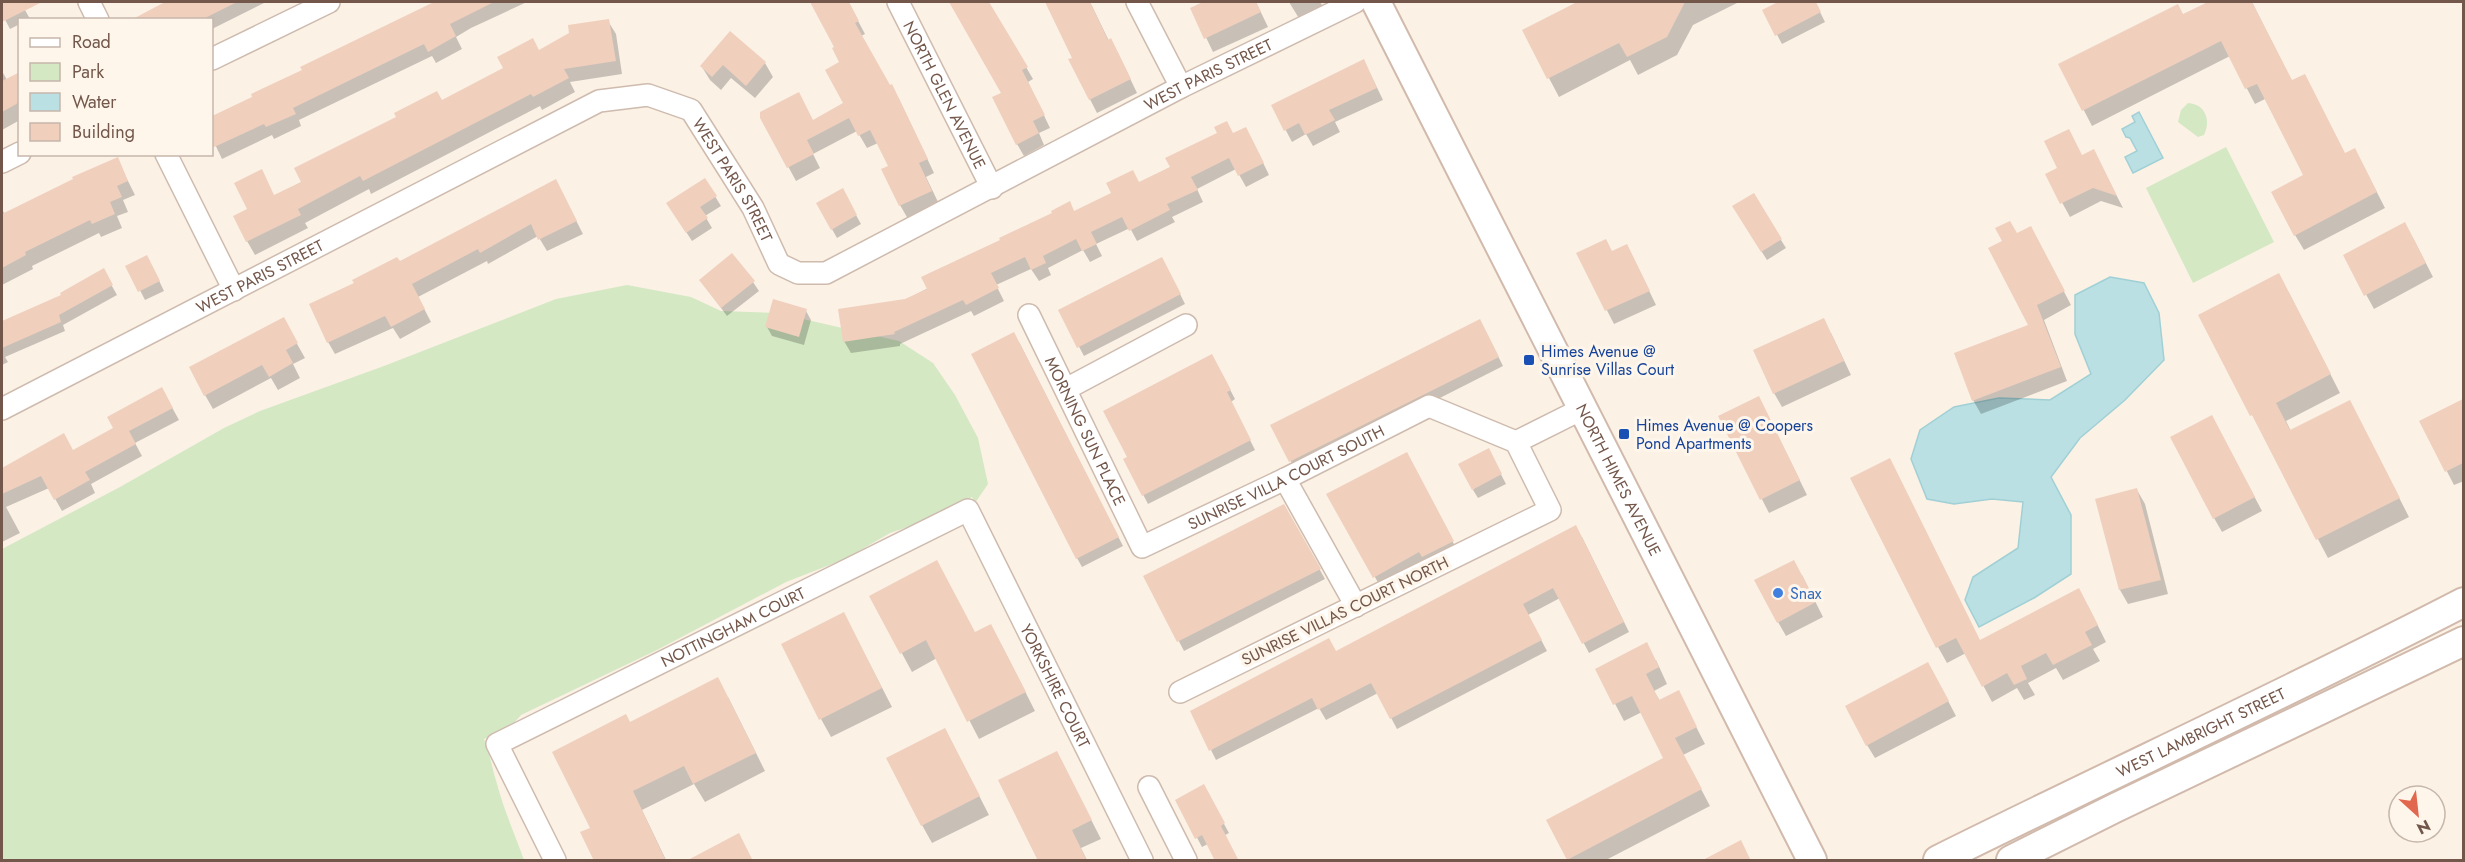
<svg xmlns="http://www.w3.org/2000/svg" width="2465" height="862" viewBox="0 0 2465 862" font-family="Jost,sans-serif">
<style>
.green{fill:#d4e8c4}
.water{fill:#bae0e4;stroke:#a0d0d5;stroke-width:1.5}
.shadow{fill:#0003}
.building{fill:#f0cfbd}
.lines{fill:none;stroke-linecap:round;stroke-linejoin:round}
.street-casing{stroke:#cebbae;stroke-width:24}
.secondary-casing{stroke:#d1baac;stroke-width:32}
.street{stroke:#fff;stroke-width:21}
.secondary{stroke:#fff;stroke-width:28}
.transit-dot{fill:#1a4fb4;stroke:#fef6eb;stroke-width:2}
.shop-dot{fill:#3f7fe0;stroke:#fef6eb;stroke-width:2}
.labels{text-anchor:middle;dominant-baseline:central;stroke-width:6;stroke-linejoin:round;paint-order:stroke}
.street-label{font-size:16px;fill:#73574b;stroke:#fef6eb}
.transit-label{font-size:16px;fill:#164399;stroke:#fef6eb;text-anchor:start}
.shop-label{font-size:16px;fill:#366cbe;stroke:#fef6eb;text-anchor:start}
</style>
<rect width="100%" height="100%" fill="#fbf1e5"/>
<path class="green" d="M2188,103C2206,104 2211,121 2204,135L2198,137L2178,122L2181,110Z
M2226,147L2274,242L2193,283L2146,188Z
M627,285L691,297L721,311L777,313L899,341L933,363L955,395L978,438L988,484L975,503L972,497L916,524L890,533L845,559L786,582L657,650L521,715L513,724L484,739C490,754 492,768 497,784C504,810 515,835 524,860H2V549L120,487L224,428L260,411L384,366L556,299Z"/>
<path class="water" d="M2139,112L2163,158L2133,173L2125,157L2137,151L2130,138L2126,137L2122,129L2135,122L2132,116Z
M2110,277L2144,283L2159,313L2164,360L2125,400L2080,438L2051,477L2071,515V574L2034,598L1979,627L1965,600L1973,577L2018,548L2023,502L1992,499L1954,504L1927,499L1911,459L1920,430L1954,407L1999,398L2050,400L2091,374L2075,334V295Z"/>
<path class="shadow" d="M2,2H31L33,6L25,10L30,19L20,20V24L10,29L2,14Z
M169,2H266L212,29V20H149L146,13Z
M436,2H527L471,28L456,37L462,49L436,63L432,56L299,120L301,126L274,139L272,135L222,159L212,138V118L254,98L304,71L302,68Z
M812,2H848L865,34L861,36L889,87L899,99L934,173L926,177L939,204L908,219L900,205L890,167L878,143L867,148L857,131L813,154L820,168L796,181L762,118L813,121L845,103L841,62L836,47Z
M951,2H988L1033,79L1028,82L1050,128L1039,133L1044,145L1024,156L1017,144L1003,94Z
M1047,2H1090L1109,41L1118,53L1137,93L1097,113L1070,60L1074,59Z
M1206,2H1256L1268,27L1213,52L1192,8Z
M1289,2H1320L1324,8L1300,20Z
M1580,2H1739L1693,25L1677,55L1638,75L1630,60L1559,97L1524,31Z
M1782,2H1815L1825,22L1782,44L1764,11Z
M2211,2H2252L2292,82L2345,155L2363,165L2385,208L2304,250L2295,235L2305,176L2265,99L2255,104L2230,56L2092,126L2060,64L2183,16Z
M608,21L616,34L622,74L570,82L575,92L542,110L540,106L371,194L369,189L305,223L308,228L255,255L247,241L275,197L442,102L539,52Z
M730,33L765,63L773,77L755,98L731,78L721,90L710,80L702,67Z
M2,71L20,103V120L2,130Z
M1370,73L1383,100L1335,122L1340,132L1313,146L1306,134L1292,142L1273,106Z
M1234,135L1252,140L1269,175L1246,187L1236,169L1197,189L1203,202L1172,217L1175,222L1137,241L1130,228L1096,244L1102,256L1090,262L1083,250L1048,268L1051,275L1039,281L1031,269L996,285L1004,301L974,316L971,311L900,344V346L851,353L844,341L905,300L1074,212L1139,183Z
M2082,156L2101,165L2123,208L2101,201L2070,217L2047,175Z
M117,159L135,195L123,200L128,212L117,216L122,228L101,237L99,233L32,266L33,269L2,285V210L5,214Z
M705,180L721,206L705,216L712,228L692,241L673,212Z
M842,190L861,224L837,238L818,204Z
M562,193L583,234L547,251L538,236L488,264L487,261L418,297L431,322L400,339L393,328L335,354L328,342L356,284L399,262Z
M1753,195L1786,248L1767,260L1739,216Z
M2017,235L2038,242L2071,305L2044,320L2067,381L1981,414L1973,400L2031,326Z
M2413,238L2433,277L2374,309L2345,256Z
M1627,245L1656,305L1614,324L1578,254L1612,252Z
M152,266L164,291L145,300L128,267Z
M1167,268L1185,304L1084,356L1060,311Z
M103,270L117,295L63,325L65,331L5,357L8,362L2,365V323L63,296Z
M701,281L753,282L759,291L727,316Z
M2289,293L2340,393L2286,421L2291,431L2350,402L2409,517L2328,558L2200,316Z
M806,311L811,320L804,345L772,336L767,327Z
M283,319L305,358L293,364L300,378L278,390L271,378L213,409L205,395Z
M1485,330L1503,366L1296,471L1272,425Z
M1831,333L1851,375L1782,407L1774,393Z
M1019,342L1123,546L1082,567L1077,558Z
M1217,365L1235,399L1231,402L1255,450L1148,504L1125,460Z
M168,400L179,420L135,443L142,456L91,484L95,493L62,511L49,488L6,507L20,533L2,542V470L63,435L73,452Z
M2461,401L2464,406V481L2454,485L2421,421Z
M1766,412L1807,495L1769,513L1720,417Z
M2219,430L2262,511L2222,532L2214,518Z
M1493,459L1506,484L1478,498L1473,490Z
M1412,463L1457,550L1380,586L1328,494Z
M1898,476L1980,642L2088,606L2106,642L2093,649L2100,661L2063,680L2056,668L2028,683L2035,695L2024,700L2017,688L1992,702L1966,653L1947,663L1938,647Z
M2137,490L2145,504L2168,594L2128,604L2120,590L2097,500Z
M1284,506L1325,579L1184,651L1145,576Z
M1582,537L1629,632L1589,653L1560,598L1528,615L1547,651L1397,729L1378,693L1326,720L1319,708L1216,760L1211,750L1336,652Z
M1802,575L1823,617L1786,636L1778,622Z
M871,596L1001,644L1035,711L979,739L937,658L912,672Z
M844,614L892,707L831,737L821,719Z
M1656,660L1667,684L1654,691L1660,701L1678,692L1705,744L1683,755L1710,806L1606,860H1569L1548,820L1665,759L1642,712L1624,721L1597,669Z
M1936,678L1956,716L1875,758L1867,745Z
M728,697L765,771L705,802L694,784L642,810L666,860H595L592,828L630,724Z
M945,729L989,815L932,843L922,825Z
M1057,753L1101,839L1081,848L1087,860H1040Z
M1203,786L1229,833L1202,847L1177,800Z"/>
<path class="building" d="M2,2H42L2,22Z
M165,2H237L201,20H131Z
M434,2H494L450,24L456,36L428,52L424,44L293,108L296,114L266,127L264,124L212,148V116L252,97L251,94L302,70L300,67Z
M810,2H849L859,21L855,23L890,85L892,84L928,159L919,163L932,191L899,206L881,169L888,166L870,130L858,136L849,118L807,140L814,154L787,168L760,118V112L799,92L813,120L843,103L825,70L839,62L832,48L834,47Z
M949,2H989L1028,67L1022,70L1045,115L1033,121L1039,133L1016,145L992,97L1001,93Z
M1045,2H1090L1108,40L1111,38L1131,79L1089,100L1068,59L1072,58Z
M1203,2H1256L1261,12L1204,39L1190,8Z
M1577,2H1685L1667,37L1627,57L1619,43L1547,79L1522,30Z
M1778,2H1816L1821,12L1775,36L1762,10Z
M2208,2H2252L2292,80L2305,74L2345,153L2355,148L2377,192L2294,236L2271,192L2303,175L2257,84L2245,89L2221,41L2082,111L2058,64L2178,4L2183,14Z
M609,19L616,61L564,69L569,78L533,97L531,94L363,181L360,176L298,209L301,215L246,242L233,216L247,209L234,183L262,169L274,195L301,182L294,168L396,117L394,113L437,91L442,100L503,68L497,57L533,38L539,50L569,33L568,25Z
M730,31L766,62L746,86L723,65L712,77L700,66Z
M1364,59L1377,88L1329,110L1335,120L1305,135L1299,123L1284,131L1271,105Z
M20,72V102L2,112V81Z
M1227,121L1233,133L1246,127L1264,163L1238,176L1229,158L1191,177L1198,190L1167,204L1170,210L1129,231L1122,217L1091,232L1097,244L1082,251L1076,239L1043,256L1046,263L1031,270L1025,257L991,273L999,288L966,305L963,300L894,332L895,334L843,342L838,309L905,299L927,289L921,277L1000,240L999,238L1052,213L1051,211L1070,201L1074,211L1111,193L1106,183L1133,170L1139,182L1170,167L1165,158L1217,133L1214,127Z
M2069,129L2082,155L2094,149L2117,196L2093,188L2060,204L2045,174L2057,168L2044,141Z
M118,157L128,181L117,186L122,197L110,202L115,214L92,224L90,220L25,252L26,255L2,268V214L73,179L72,177Z
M705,178L717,196L700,207L708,218L686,233L666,203Z
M556,179L577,221L538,240L531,224L480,253L478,249L412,284L425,309L391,327L385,316L327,343L309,304L354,283L352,280L397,257L400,261Z
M843,188L857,215L831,230L816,203Z
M1754,193L1782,239L1761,252L1732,206Z
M2010,221L2017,233L2031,226L2065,291L2037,305L2061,367L1972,401L1954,353L2028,325L1988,248L2002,241L1995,228Z
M2405,222L2426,263L2364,296L2343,255Z
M1606,239L1612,251L1627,244L1650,291L1605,311L1576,253Z
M732,253L755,281L721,308L699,280Z
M147,255L160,281L138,292L125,266Z
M1162,257L1181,294L1077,348L1058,310Z
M104,268L113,285L59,315L61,322L2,348V321L61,295L60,293Z
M2279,273L2331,374L2276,403L2290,430L2350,400L2400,498L2316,540L2252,415L2250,416L2198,315Z
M773,299L807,309L799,337L765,327Z
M284,317L298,343L286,350L293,363L269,377L262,365L204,396L189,367Z
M1824,318L1844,361L1773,394L1753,350Z
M1480,319L1499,357L1289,462L1270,425Z
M1014,332L1119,537L1076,559L971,354Z
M1212,354L1231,390L1227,392L1251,440L1142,496L1123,459L1127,457L1103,411Z
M162,387L173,408L129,431L136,444L85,472L90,480L54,500L41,476L2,494V468L64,433L73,450L113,428L107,417Z
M1759,396L1800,480L1760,500L1718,416Z
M2463,399V463L2445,472L2419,421Z
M2212,415L2255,497L2213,519L2170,437Z
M1489,448L1502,474L1472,490L1458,464Z
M1407,452L1454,541L1422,557L1419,552L1373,578L1326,494Z
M1890,458L1980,640L2079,588L2098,625L2085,632L2092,645L2053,665L2046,653L2021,666L2027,679L2014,685L2007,673L1982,687L1956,638L1936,648L1850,478Z
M2137,488L2161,580L2119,590L2095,499Z
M1284,504L1321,569L1177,642L1143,576Z
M1576,525L1624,622L1582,644L1553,588L1523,604L1542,640L1390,719L1371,683L1318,710L1312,698L1209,751L1190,711L1329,638L1336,651Z
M937,560L975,632L991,624L1026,692L967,722L926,640L900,654L869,596Z
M1794,560L1816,602L1777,623L1754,580Z
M844,612L882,688L819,720L781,644Z
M1647,642L1659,667L1646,674L1659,700L1679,690L1697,727L1675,738L1702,789L1567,860L1546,820L1663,758L1632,696L1613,705L1595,669Z
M1928,662L1949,701L1866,746L1845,706Z
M718,677L756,753L693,784L684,766L633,791L666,861H594L580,832L590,828L552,752L626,714L630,722Z
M945,728L980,796L921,826L886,758Z
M1057,751L1092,820L1072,830L1087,861H1038L998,780Z
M1204,784L1225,823L1221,826L1239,861H1215L1202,835L1195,839L1175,800Z
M739,833L753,861H686Z
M1741,840L1751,861H1701Z"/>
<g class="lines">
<g class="street-casing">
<g id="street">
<path d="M89,2L98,20"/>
<path id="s1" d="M898,2L992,188"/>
<path d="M1137,2L1181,87"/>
<path d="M212,59L329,2"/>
<path d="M166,154L234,290"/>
<path d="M2,162L20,153"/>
<path id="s2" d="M1029,315L1142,547L1285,479L1429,406L1516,442L1550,510L1180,692"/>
<path d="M1066,389L1186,325"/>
<path id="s3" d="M2,409L599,101L648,95L691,110L753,208L779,264L798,273H826L1181,87L1355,2"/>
<path d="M1516,442L1582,409"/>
<path d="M1285,479L1356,606"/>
<path d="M1149,787L1186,860"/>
<path id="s4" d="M555,860L497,744L968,510L1142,860"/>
</g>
</g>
<g class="secondary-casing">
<g id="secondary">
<path id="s5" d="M1376,2L1812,860"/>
<path id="s6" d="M1938,860C2113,773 2290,692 2464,602"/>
<path d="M2011,860L2115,808L2464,641"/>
</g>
</g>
<use href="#street" class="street"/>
<use href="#secondary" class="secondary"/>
</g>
<g class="transit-dot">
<rect x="1523" y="354" width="12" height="12" rx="3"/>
<rect x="1618" y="428" width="12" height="12" rx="3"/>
</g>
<circle class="shop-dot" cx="1778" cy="593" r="6"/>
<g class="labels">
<g class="street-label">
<text stroke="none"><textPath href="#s3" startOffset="1424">WEST PARIS STREET</textPath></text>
<text stroke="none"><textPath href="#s1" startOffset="104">NORTH GLEN AVENUE</textPath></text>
<text stroke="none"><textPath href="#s3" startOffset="848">WEST PARIS STREET</textPath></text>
<text stroke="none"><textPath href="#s3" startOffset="290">WEST PARIS STREET</textPath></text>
<text stroke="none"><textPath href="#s2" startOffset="129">MORNING SUN PLACE</textPath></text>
<text stroke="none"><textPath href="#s2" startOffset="418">SUNRISE VILLA COURT SOUTH</textPath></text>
<text stroke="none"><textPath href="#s5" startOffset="536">NORTH HIMES AVENUE</textPath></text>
<text transform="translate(1345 611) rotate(-26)">SUNRISE VILLAS COURT NORTH</text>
<text stroke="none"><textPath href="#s4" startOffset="393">NOTTINGHAM COURT</textPath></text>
<text stroke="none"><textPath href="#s4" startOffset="852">YORKSHIRE COURT</textPath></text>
<text stroke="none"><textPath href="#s6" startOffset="292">WEST LAMBRIGHT STREET</textPath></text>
</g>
<g class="transit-label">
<text x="1541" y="351">Himes Avenue @<tspan x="1541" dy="18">Sunrise Villas Court</tspan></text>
<text x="1636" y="425">Himes Avenue @ Coopers<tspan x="1636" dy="18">Pond Apartments</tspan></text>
</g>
<g class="shop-label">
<text x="1790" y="593">Snax</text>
</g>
</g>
<rect width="2465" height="862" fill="none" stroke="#73574b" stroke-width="6"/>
<rect x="18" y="18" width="195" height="138" fill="#fef6eb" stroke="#c6b6ab" stroke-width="1.5"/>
<rect x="30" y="38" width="30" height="9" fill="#ffffff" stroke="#c6b6ab" stroke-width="1.5"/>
<text x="72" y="48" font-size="18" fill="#73574b">Road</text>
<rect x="30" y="63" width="30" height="18" fill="#d4e8c4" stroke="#c6b6ab" stroke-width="1.5"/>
<text x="72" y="78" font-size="18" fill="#73574b">Park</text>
<rect x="30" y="93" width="30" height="18" fill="#bae0e4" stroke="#c6b6ab" stroke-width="1.5"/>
<text x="72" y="108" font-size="18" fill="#73574b">Water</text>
<rect x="30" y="123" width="30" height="18" fill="#f0cfbd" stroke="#c6b6ab" stroke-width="1.5"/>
<text x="72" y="138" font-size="18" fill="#73574b">Building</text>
<g transform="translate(2417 814) rotate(153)"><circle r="28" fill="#fef6eb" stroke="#c6b6ab" stroke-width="1.5"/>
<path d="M0-4.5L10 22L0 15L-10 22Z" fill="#e1684e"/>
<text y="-9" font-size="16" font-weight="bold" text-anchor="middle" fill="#73574b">N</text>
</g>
</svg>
